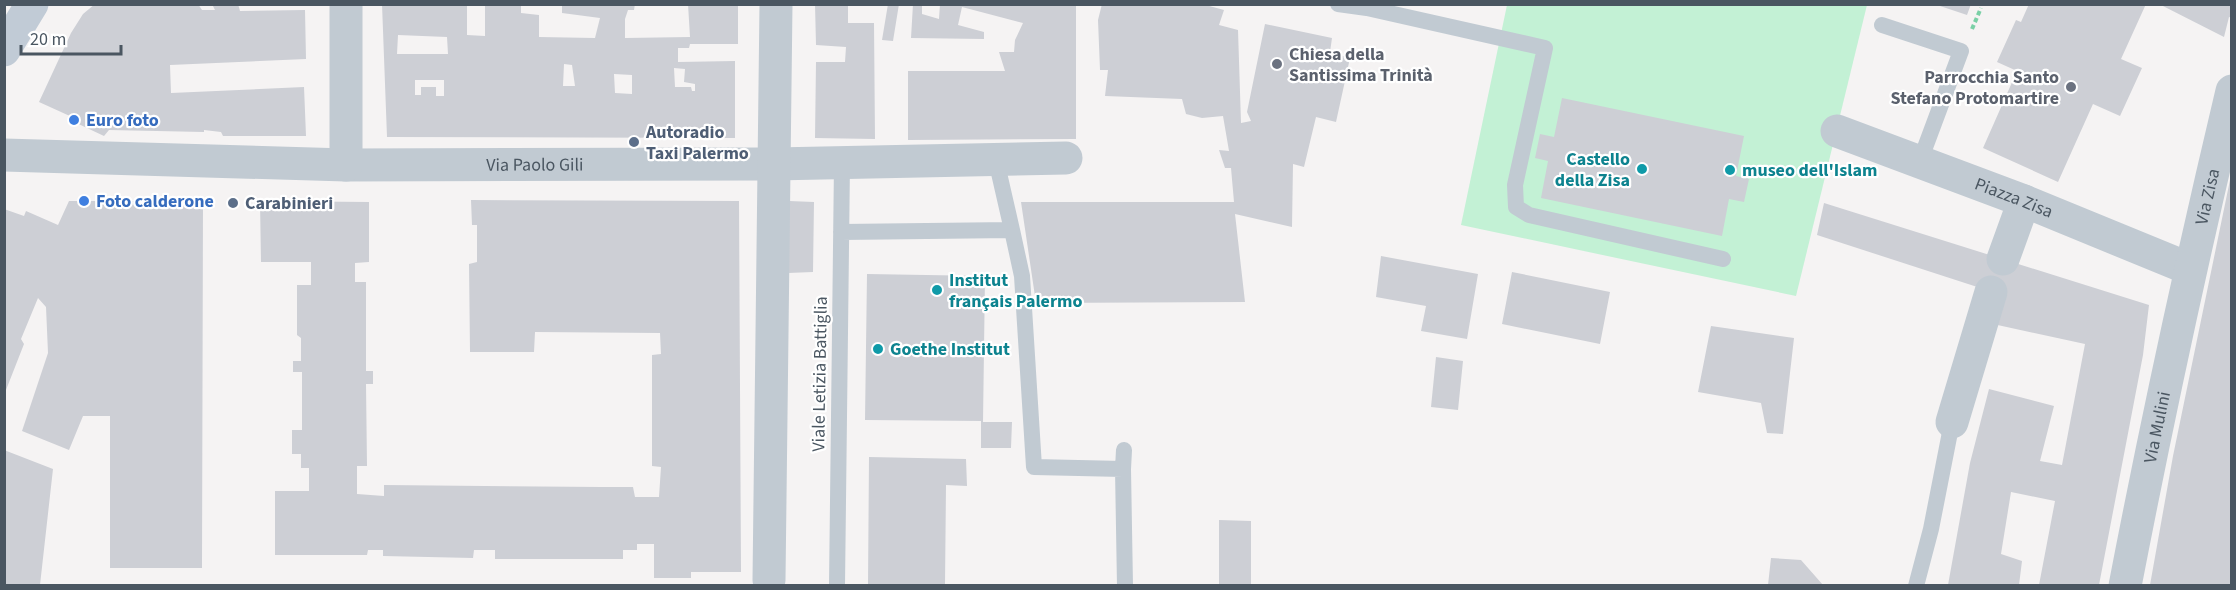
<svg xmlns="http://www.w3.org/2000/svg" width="2236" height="590" viewBox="0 0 2236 590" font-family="'Source Sans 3',sans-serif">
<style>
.green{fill:#c3f1d5}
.building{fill:#cdcfd5;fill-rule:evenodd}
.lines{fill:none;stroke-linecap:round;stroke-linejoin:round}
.path{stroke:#7ad0a6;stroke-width:4;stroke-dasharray:4.5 3;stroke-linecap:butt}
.lane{stroke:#c1cad2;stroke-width:16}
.street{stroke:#c1cad2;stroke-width:33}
.secondary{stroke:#c1cbd6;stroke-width:33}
.worship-dot{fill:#6b7280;stroke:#fff;stroke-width:2}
.shop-dot{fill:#3f7fe0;stroke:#fff;stroke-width:2}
.service-dot{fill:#5c6f8a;stroke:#fff;stroke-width:2}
.culture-dot{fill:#0f9aa8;stroke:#fff;stroke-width:2}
.labels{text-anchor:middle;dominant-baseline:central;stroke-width:4.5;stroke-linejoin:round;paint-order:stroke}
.worship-label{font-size:18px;font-weight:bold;fill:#5b616d;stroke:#fff;text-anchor:start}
.shop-label{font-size:18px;font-weight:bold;fill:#366cbe;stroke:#fff;text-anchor:start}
.service-label{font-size:18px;font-weight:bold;fill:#4e5e75;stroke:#fff;text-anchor:start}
.culture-label{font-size:18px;font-weight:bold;fill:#0d838f;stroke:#fff;text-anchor:start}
.street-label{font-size:18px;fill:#4a5661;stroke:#fff}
</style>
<rect width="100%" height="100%" fill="#f5f3f3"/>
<path class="green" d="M1507,5H1867L1796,296L1461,225Z"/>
<path class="building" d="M95,4H198L202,10H215L212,4H238L240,11L305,10L306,59L170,65L171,93L304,87L306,136H223L221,132L204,130V132L109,130L104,136L70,120L72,117L39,102L71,33L83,14Z
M382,4H467V35L485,36V4H521V13L539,15V37L595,38L600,18L562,13V4H635L634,10H628L625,19V38L690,37L688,4H738V44H690L689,48H678V62L735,61V138L387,137ZM398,35L447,37L448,54H397ZM564,64L572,65L575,86H563ZM674,68L685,69L684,82L695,84V91H692L691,87H675ZM614,74L632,75V94L615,93ZM415,80H444V96H436V87H421V95H415Z
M815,4H848V23H874L875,139L815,138L816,62H845L846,47L816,45Z
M888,4H899L893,41L882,40Z
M913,4H922V14L939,19L940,4H1076V139L908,140V71H1005L999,52H1014L1015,40L1023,23L962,7L958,25L984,32V39L911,38Z
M1102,4H1202L1224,10L1219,25L1238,30L1241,123L1251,121L1247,112L1265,24L1332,38L1330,52L1350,58L1336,122L1316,117L1304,167L1293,164L1292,227L1235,214L1245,302L1036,303L1021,202H1234L1231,168H1225L1219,150L1229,151L1223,116L1202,118L1186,114L1182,99L1105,96L1108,70H1100L1098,20Z
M1934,4H1971L1967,15Z
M2029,4H2146L2121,59L2142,68L2120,116L2093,104L2058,182L1983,148L2017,71L1997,62L2016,20L2021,22Z
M2159,4H2232V18L2229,17L2224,37Z
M1562,98L1744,136L1736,176L1749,179L1744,202L1729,199L1722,236L1541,198L1548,161L1535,158L1540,134L1554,137Z
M2230,180L2232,585H2150L2173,456Z
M471,200L739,201L741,572H691V578H654V544H637V550H623V559H495V550H474L473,558L383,556V550H368L367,555H275V491H309V468H301V454H292V430H302V372H293V361H301V338L297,335V285H311V262H261L260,201L369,202V262L355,263V282H366V371H373V384H366L367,466H357V494L384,496V485L601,487H633L635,497H659L661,467L652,466V355L661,354L660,333L535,332L534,352H470L469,264L477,262V225H472Z
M69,201H203L202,568H110V416H83L69,450L22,431L48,353L46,307L38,298L21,339L24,344L6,390H4V209L24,216L26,211L58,225Z
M789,201L814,202L813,272L788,273Z
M1824,203L2149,305L2143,355L2099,585H2039L2055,501L2011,492L2001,554L2022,561L2019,585H1948L1970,463L1989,389L2054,406L2040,461L2062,465L2085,344L1993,324L2002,295L1817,235Z
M1381,256L1478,274L1467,339L1421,331L1426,306L1376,297Z
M1512,272L1610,292L1600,344L1502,324Z
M867,274L985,276L983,422H1012L1011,448H981V421L865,420Z
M1711,326L1794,338L1783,434L1767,433L1761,403L1698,392Z
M1436,357L1463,361L1458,410L1431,407Z
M4,450L53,469L40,585H4Z
M869,457L966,459L967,486L946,485L945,585H868Z
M1219,520L1251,521V585H1219Z
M1771,558L1801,560L1823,585H1768Z"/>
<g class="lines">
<path class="path" d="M1972,29L1981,8"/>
<path class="lane" d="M1338,4L1367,8L1368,4
M1367,8L1545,48L1515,185L1516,207L1529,215L1723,259
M1882,25L1961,51L1920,161
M996,160L1012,230
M841,232L1012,230L1022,276L1034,467L1123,469L1125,586
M1123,469L1124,450
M837,586L842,163
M1916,586L1931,529L1952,422"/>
<g class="street">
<path id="s1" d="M1837,131L2024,201L2190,269"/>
<path id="s2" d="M4,155L346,165L774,164L1066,158"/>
<path d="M346,165V4"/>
<path d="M2003,259L2024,201"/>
<path d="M1952,422L1991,292"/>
<path d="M769,580L776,4"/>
<path id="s3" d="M2125,586C2157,420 2193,255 2232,91"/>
</g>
<path class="secondary" d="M4,50L32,4"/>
</g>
<g class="worship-dot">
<circle cx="1277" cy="64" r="6"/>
<circle cx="2071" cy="87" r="6"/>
</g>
<g class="shop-dot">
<circle cx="74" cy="120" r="6"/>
<circle cx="84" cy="201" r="6"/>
</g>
<g class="service-dot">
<circle cx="634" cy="142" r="6"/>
<circle cx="233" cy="203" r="6"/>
</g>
<g class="culture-dot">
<circle cx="1642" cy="169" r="6"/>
<circle cx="1730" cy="170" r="6"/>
<circle cx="937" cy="290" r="6"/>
<circle cx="878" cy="349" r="6"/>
</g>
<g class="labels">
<g class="worship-label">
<text x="1289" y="54">Chiesa della<tspan x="1289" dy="21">Santissima Trinità</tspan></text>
<text x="2059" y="77" text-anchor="end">Parrocchia Santo<tspan x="2059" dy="21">Stefano Protomartire</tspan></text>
</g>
<g class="shop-label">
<text x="86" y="120">Euro foto</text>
<text x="96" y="201">Foto calderone</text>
</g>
<g class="service-label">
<text x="646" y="132">Autoradio<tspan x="646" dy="21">Taxi Palermo</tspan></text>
<text x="245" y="203">Carabinieri</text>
</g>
<g class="culture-label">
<text x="1630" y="159" text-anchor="end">Castello<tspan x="1630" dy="21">della Zisa</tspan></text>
<text x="1742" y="170">museo dell'Islam</text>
<text x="949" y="280">Institut<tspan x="949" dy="21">français Palermo</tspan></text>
<text x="890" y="349">Goethe Institut</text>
</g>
<g class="street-label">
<text stroke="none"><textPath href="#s2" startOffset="531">Via Paolo Gili</textPath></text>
<text stroke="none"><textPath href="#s1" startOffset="189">Piazza Zisa</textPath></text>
<text stroke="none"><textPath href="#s3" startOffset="398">Via Zisa</textPath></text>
<text transform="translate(820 374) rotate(-89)">Viale Letizia Battiglia</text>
<text stroke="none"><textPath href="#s3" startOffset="162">Via Mulini</textPath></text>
</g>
</g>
<rect width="2236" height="590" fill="none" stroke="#4a5661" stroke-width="12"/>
<path d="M21 45v9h100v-9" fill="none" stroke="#4a5661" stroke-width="3"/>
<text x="30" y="45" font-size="18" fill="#4a5661" stroke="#ffffff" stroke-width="4.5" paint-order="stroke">20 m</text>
</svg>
